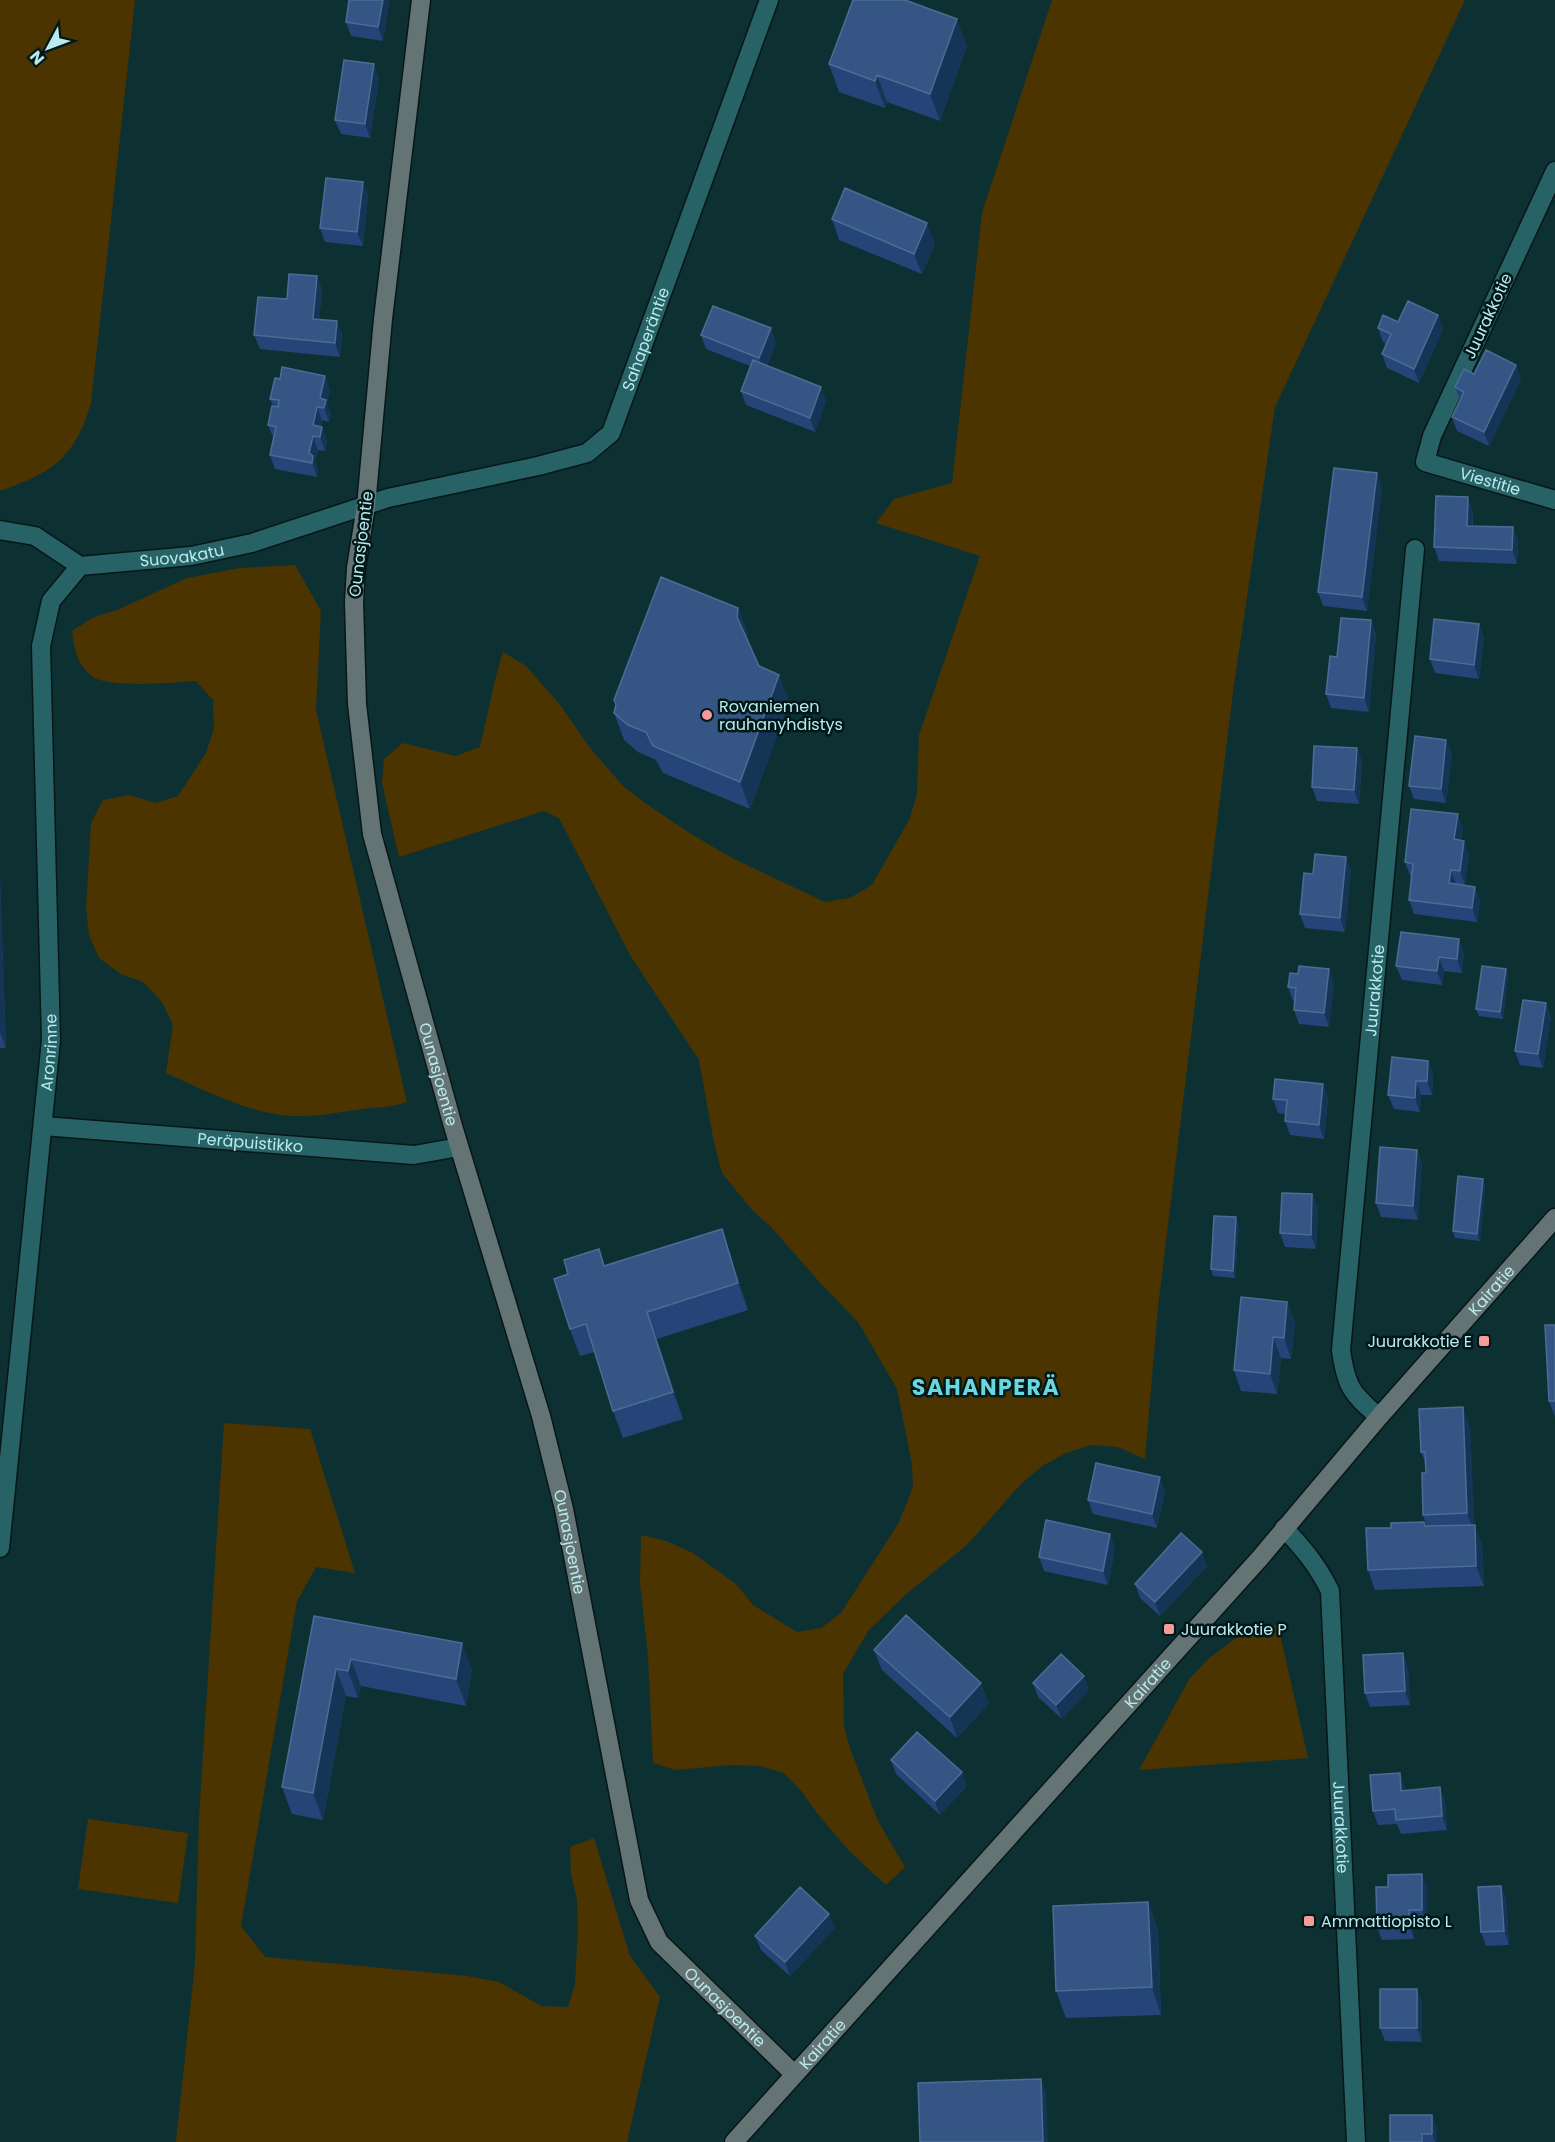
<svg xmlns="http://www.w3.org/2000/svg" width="1555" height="2142" viewBox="0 0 1555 2142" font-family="Poppins,sans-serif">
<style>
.green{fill:#4b3400}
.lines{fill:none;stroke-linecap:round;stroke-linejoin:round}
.street-casing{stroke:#081617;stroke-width:21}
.secondary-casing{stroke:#081617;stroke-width:21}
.street{stroke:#276366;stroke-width:18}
.secondary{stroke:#647475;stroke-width:18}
.wall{fill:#254478}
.shaded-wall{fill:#153557}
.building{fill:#355684;stroke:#4a6d95;stroke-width:1.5}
.poi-dot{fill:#f59b99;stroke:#011719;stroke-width:2}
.labels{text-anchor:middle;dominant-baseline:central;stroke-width:5;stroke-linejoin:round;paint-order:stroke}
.street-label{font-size:16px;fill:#b9eaed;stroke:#011719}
.poi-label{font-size:16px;fill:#b9eaed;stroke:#011719;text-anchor:start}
.district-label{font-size:22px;font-weight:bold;letter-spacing:1.5px;fill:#68d7de;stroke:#011719}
</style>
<rect width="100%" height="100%" fill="#0d3133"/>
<path class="green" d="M0,0H135L91,403C75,458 52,473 0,491Z
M1052,0H1465L1275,407L1233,692L1158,1307L1145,1459L1118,1447L1091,1445L1066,1453L1042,1466L1020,1485L967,1545L905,1595L868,1631L843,1674L844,1727L851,1751L878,1821L905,1867L886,1885L850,1852L817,1813L802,1792L784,1773L760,1766L730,1765L676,1770L653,1763L648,1656L640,1583L641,1535L666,1541L693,1553L736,1584L753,1605L797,1632L821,1628L841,1613L898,1524L913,1488L912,1464L897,1389L858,1322L823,1286L770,1226L752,1210L722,1173L714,1143L699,1060L630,955L559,818L544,811L399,857L382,783L384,759L403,743L456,756L480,747L496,676L503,652L526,666L561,706L590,748L623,786L645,803L688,832L732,858L825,902L850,898L872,885L910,818L917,794L919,735L980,556L876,523L894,499L952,483L982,213Z
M295,565L321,611L316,710L407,1102C390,1108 374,1107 357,1110C335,1113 314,1117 292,1116C250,1114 204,1090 166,1073L173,1025L162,1002L143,982L121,974L99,958L89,935L86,908L91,823L103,800L130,795L155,803L178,796L206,753L214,728L213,700L196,681C173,682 104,690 89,674C76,661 74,647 72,631L94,617L117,610L187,578L240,568Z
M224,1423L310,1429L355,1573L316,1567L297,1601L241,1926L265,1957L467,1976L499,1982L541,2006L568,2007L575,1984L578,1930L577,1900L571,1873L570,1847L594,1838L630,1956L660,1997L627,2142H176L195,1963L199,1817Z
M1278,1625L1308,1758L1139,1770L1190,1678L1208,1659L1252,1626Z
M88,1819L188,1833L178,1903L78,1889Z"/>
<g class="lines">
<g class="street-casing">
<g id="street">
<path id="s1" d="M1555,171L1432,436L1425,462L1555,500"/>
<path id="s2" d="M0,530L35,536L80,566L191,556L252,543L388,498L538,466L587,453L611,433L769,0"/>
<path id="s3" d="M43,1126L414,1155L459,1147"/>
<path id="s4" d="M1379,1417C1352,1394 1346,1387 1341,1350L1415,549"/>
<path id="s5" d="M1284,1528C1303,1548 1318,1566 1330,1591L1356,2142"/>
<path id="s6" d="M0,1548L51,1040L41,646L51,601L80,566"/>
</g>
</g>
<g class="secondary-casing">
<g id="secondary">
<path id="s7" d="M421,0L383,319L366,506L356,568L354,602L357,704L372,834L453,1126L541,1416L564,1509L639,1900L659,1942L794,2074"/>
<path id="s8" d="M734,2142L1260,1558L1379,1417L1555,1218"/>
</g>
</g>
<use href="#street" class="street"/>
<use href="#secondary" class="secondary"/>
</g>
<path class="wall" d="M349,0H388L389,3L383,41L351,36L346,22Z
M967,46L940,121L887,102L885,108L839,92L829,64Z
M379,78L370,138L341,134L335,120Z
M363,182L368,196L363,246L325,242L320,228Z
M832,219L935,243L922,274L839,240Z
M317,276L322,290L319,320L337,321L342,335L340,357L260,349L254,335L287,299Z
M1398,322L1443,329L1419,383L1387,368L1382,354L1386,344L1383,342L1378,328Z
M701,335L776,342L767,366L826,401L815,432L746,405L741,391L750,366L706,349Z
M1516,365L1521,379L1489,446L1457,431L1452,417L1460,400L1455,387L1474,374Z
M330,390L327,403L331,414L329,422L322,420L321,427H322L327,441L325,451L318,450L315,461L318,470L317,477L275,469L270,455L274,439L268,425L273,406L270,399Z
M1382,487L1367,611L1323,606L1318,592Z
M1473,511V526L1513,527L1518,541L1517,564L1439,561L1434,547Z
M738,608L748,635L747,641L759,666L779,675L789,703L750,809L663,773L656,760L638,752L624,740L614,713Z
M1371,620L1376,634L1369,712L1331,708L1326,694L1337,657Z
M1479,624L1484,638L1479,679L1435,673L1430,659Z
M1446,740L1452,754L1446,803L1414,799L1409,786Z
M1357,748L1362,762L1359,804L1317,801L1312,787Z
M1463,828L1461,840L1469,855L1465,885L1456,884L1475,887L1480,901L1477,922L1414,914L1409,900L1412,877L1410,876L1405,862Z
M1346,857L1351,871L1345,932L1305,928L1300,914L1313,874Z
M0,878L6,1048H0Z
M1401,932L1464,953L1462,973L1444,971L1442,985L1402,980L1396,966Z
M1506,969L1508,976L1503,1019L1479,1016L1476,1009Z
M1334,983L1329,1027L1299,1024L1294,1010L1295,1001H1293L1288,987Z
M1546,1003L1551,1017L1543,1068L1520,1065L1515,1051Z
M1428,1061L1433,1075L1432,1095H1421L1420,1112L1394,1109L1388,1095Z
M1328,1098L1324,1139L1290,1135L1285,1121V1114L1278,1113L1273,1099Z
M1417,1150L1422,1164L1418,1220L1381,1217L1376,1203Z
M1483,1179L1485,1186L1480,1241L1455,1238L1453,1231Z
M1312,1194L1318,1208L1316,1249L1285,1247L1280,1233Z
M1239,1224L1235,1278L1213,1276L1211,1269Z
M731,1257L748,1310L657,1339L683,1419L623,1438L613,1411L595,1352L580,1356L570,1329L605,1266Z
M1287,1302L1295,1323L1291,1359L1281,1358L1277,1394L1241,1391L1234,1370Z
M1555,1325V1417L1549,1401Z
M1463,1407L1470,1428L1474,1525L1482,1545L1484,1586L1375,1590L1368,1570L1391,1528L1424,1522L1426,1526H1427L1423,1515L1426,1465L1421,1452Z
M1165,1491L1157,1528L1093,1514L1088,1500Z
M1115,1548L1108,1585L1044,1571L1039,1557Z
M1207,1566L1160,1616L1140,1598L1135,1584Z
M314,1616L472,1670L466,1706L361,1686L358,1698L346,1696L323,1820L292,1814L282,1787Z
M874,1650L989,1703L957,1738L882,1670Z
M1408,1667L1410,1705L1370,1707L1365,1693Z
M1033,1683L1089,1690L1062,1719L1038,1697Z
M891,1760L967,1786L940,1815L896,1774Z
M1405,1787V1790L1445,1801L1447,1830L1401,1834L1397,1824L1378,1825L1373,1811Z
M1501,1886L1506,1900L1509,1945L1486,1946L1481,1932Z
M1427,1888V1924H1414V1939L1382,1940L1377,1927Z
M1148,1902L1158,1930L1161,2015L1066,2018L1056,1991Z
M835,1928L790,1976L761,1950L755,1936Z
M1417,1989L1422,2003V2042L1385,2041L1380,2028Z
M1437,2129V2142H1390Z"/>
<path class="shaded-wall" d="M383,0H388L389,3L383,41L378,27Z
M957,19L967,46L940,121L930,94Z
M374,64L379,78L370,138L365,124Z
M877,75L887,102L885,108L875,81Z
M363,182L368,196L363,246L357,232Z
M927,223L935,243L922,274L914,254Z
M317,276L322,290L318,333L313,319Z
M1438,315L1443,329L1419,383L1414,369Z
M337,321L342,335L340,357L335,343Z
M771,328L776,342L764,372L759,358Z
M1516,365L1521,379L1489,446L1484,432Z
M325,376L330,390L327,403L331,414L329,422L320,398Z
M821,387L826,401L815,432L810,418Z
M317,407L322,420L318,437L313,425Z
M322,427L327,441L325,451L320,437Z
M313,436L318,450L315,461L318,470L317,477L309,453Z
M1377,473L1382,487L1367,611L1362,597Z
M1468,497L1473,511L1472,540L1467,526Z
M1513,527L1518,541L1517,564L1512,550Z
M738,608L748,635L747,644L737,617Z
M1371,620L1376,634L1369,712L1364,698Z
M1479,624L1484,638L1479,679L1474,665Z
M779,675L789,703L750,809L740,782Z
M1446,740L1452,754L1446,803L1441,789Z
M1357,748L1362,762L1359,804L1354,790Z
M1458,814L1463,828L1459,853L1454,839Z
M1464,841L1469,855L1465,885L1460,871Z
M1346,857L1351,871L1345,932L1340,918Z
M1451,870L1456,884L1454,897L1449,883Z
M0,878L6,1048L0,1032Z
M1475,887L1480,901L1477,922L1472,908Z
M1459,939L1464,953L1462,973L1457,959Z
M1439,957L1444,971L1442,985L1437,971Z
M1329,969L1334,983L1329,1027L1324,1013Z
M1506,969L1508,976L1503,1019L1500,1012Z
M1546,1003L1551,1017L1543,1068L1538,1054Z
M1428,1061L1433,1075L1432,1095L1427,1081Z
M1416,1081L1421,1095L1420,1112L1415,1098Z
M1323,1084L1328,1098L1324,1139L1319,1125Z
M1417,1150L1422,1164L1418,1220L1413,1206Z
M1483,1179L1485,1186L1480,1241L1477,1234Z
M1312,1194L1318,1208L1316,1249L1311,1235Z
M1236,1217L1239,1224L1235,1278L1233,1271Z
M722,1229L731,1257L748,1310L738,1283Z
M1287,1302L1295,1323L1291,1359L1284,1338Z
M647,1312L657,1339L683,1419L673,1392Z
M1273,1337L1281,1358L1277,1394L1270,1374Z
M1463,1407L1470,1428L1475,1534L1467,1513Z
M1160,1477L1165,1491L1157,1528L1152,1514Z
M1475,1525L1482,1545L1484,1586L1476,1566Z
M1110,1534L1115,1548L1108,1585L1103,1571Z
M1202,1552L1207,1566L1160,1616L1155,1602Z
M462,1643L472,1670L466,1706L456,1679Z
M1403,1653L1408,1667L1410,1705L1405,1691Z
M351,1659L361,1686L358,1698L348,1671Z
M336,1669L346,1696L323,1820L313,1793Z
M1084,1676L1089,1690L1062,1719L1056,1705Z
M981,1683L989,1703L957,1738L950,1717Z
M962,1772L967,1786L940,1815L935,1801Z
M1400,1773L1405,1787L1406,1805L1401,1791Z
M1440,1787L1445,1801L1447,1830L1442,1816Z
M1422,1874L1427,1888V1924L1422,1910Z
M1501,1886L1506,1900L1509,1945L1504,1931Z
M1148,1902L1158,1930L1161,2015L1152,1987Z
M1409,1910L1414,1924V1939L1409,1926Z
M829,1914L835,1928L790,1976L785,1962Z
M1417,1989L1422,2003V2042L1417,2028Z
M1041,2079L1046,2093L1048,2142H1043Z
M1432,2115L1437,2129V2142H1435L1432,2134Z"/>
<path class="building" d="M349,0H383L378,27L346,22Z
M853,0H905L957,19L930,94L877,75L875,81L829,64Z
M344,60L374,64L365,124L335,120Z
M326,178L363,182L357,232L320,228Z
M845,188L927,223L914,254L832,219Z
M289,274L317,276L313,319L337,321L335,343L254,335L258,297L287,299Z
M1408,301L1438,315L1414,369L1382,354L1391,334L1378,328L1383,315L1398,322Z
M713,306L771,328L759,358L701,335Z
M1486,350L1516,365L1484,432L1452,417L1464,392L1455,387L1464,369L1474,374Z
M753,360L821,387L810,418L741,391Z
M282,367L325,376L320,398L326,400L324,408L317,407L313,425L322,427L320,437L313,436L309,453L313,456L312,463L270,455L276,427L268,425L272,406L278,407L279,400L270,399L275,378L280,379Z
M1334,468L1377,473L1362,597L1318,592Z
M1436,496L1468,497L1467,526L1513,527L1512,550L1434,547Z
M661,577L738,608L737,617L759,666L779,675L740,782L653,746L646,732L628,725L614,713L616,704L614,700Z
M1341,618L1371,620L1364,698L1326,694L1330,656L1337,657Z
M1434,619L1479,624L1474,665L1430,659Z
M1415,736L1446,740L1441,789L1409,786Z
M1314,746L1357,748L1354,790L1312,787Z
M1411,809L1458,814L1454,839L1464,841L1460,871L1451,870L1449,883L1475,887L1472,908L1409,900L1413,864L1405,862Z
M1315,854L1346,857L1340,918L1300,914L1304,873L1313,874Z
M1401,932L1459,939L1457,959L1439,957L1437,971L1396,966Z
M1299,966L1329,969L1324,1013L1294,1010L1296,988L1288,987L1290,973L1298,974Z
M1482,966L1506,969L1500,1012L1476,1009Z
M1523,1000L1546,1003L1538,1054L1515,1051Z
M1392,1057L1428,1061L1427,1081H1416L1415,1098L1388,1095Z
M1275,1079L1323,1084L1319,1125L1285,1121L1287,1100L1273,1099Z
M1380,1147L1417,1150L1413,1206L1376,1203Z
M1458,1176L1483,1179L1477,1234L1453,1231Z
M1282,1193L1312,1194L1311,1235L1280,1233Z
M1214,1216L1236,1217L1233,1271L1211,1269Z
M722,1229L738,1283L647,1312L673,1392L613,1411L586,1324L570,1329L554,1279L568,1274L564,1260L599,1249L604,1266Z
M1241,1297L1287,1302L1284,1338L1273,1337L1270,1374L1234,1370Z
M1545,1325H1555V1401H1549Z
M1463,1407L1467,1513L1423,1515L1422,1473H1426L1425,1452H1421L1419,1409Z
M1096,1463L1160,1477L1152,1514L1088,1500Z
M1046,1520L1110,1534L1103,1571L1039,1557Z
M1424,1522L1425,1526L1475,1525L1476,1566L1368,1570L1366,1528H1391V1523Z
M1181,1533L1202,1552L1155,1602L1135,1584Z
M906,1615L981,1683L950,1717L874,1650Z
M314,1616L462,1643L456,1679L351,1659L348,1671L336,1669L313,1793L282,1787Z
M1403,1653L1405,1691L1365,1693L1363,1655Z
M1061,1654L1084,1676L1056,1705L1033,1683Z
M917,1732L962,1772L935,1801L891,1760Z
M1400,1773L1401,1791L1440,1787L1442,1816L1396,1820L1395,1809L1373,1811L1370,1775Z
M1422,1874V1910H1409V1926L1377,1927L1376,1887H1388V1875Z
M1501,1886L1504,1931L1481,1932L1478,1887Z
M800,1887L829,1914L785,1962L755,1936Z
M1148,1902L1152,1987L1056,1991L1053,1906Z
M1380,1989H1417V2028H1380Z
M1041,2079L1043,2142H920L918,2083Z
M1390,2115H1432V2134H1422V2142H1390Z"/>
<g class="poi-dot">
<circle cx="707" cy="715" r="6"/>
<rect x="1478" y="1335" width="12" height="12" rx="3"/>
<rect x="1163" y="1623" width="12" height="12" rx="3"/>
<rect x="1303" y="1915" width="12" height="12" rx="3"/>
</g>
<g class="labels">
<g class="street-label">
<text transform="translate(1488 316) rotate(-65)">Juurakkotie</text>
<text stroke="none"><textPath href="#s2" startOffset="742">Sahaperäntie</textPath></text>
<text stroke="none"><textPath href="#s1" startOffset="387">Viestitie</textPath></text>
<text transform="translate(361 544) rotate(-83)">Ounasjoentie</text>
<text stroke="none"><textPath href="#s2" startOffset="192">Suovakatu</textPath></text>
<text stroke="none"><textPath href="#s4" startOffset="441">Juurakkotie</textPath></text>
<text stroke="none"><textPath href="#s6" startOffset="498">Aronrinne</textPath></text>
<text stroke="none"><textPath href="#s7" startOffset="1088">Ounasjoentie</textPath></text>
<text stroke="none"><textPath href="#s3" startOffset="208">Peräpuistikko</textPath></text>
<text stroke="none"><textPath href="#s8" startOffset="1140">Kairatie</textPath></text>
<text stroke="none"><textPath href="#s7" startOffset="1574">Ounasjoentie</textPath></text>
<text stroke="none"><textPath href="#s8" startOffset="618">Kairatie</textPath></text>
<text stroke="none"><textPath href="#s5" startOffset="315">Juurakkotie</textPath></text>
<text stroke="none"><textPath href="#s7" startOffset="2078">Ounasjoentie</textPath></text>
<text stroke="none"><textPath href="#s8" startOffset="132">Kairatie</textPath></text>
</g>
<g class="poi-label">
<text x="719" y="706">Rovaniemen<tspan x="719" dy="18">rauhanyhdistys</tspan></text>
<text x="1472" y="1341" text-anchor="end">Juurakkotie E</text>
<text x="1181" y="1629">Juurakkotie P</text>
<text x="1321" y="1921">Ammattiopisto L</text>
</g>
<g class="district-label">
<text x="986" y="1387">SAHANPERÄ</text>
</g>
</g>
<g transform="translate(48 48) rotate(229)" stroke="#011719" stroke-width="4.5" paint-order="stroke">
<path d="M0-4.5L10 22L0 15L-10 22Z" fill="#b9eaed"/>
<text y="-9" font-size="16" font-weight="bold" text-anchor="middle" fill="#b9eaed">N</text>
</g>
</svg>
